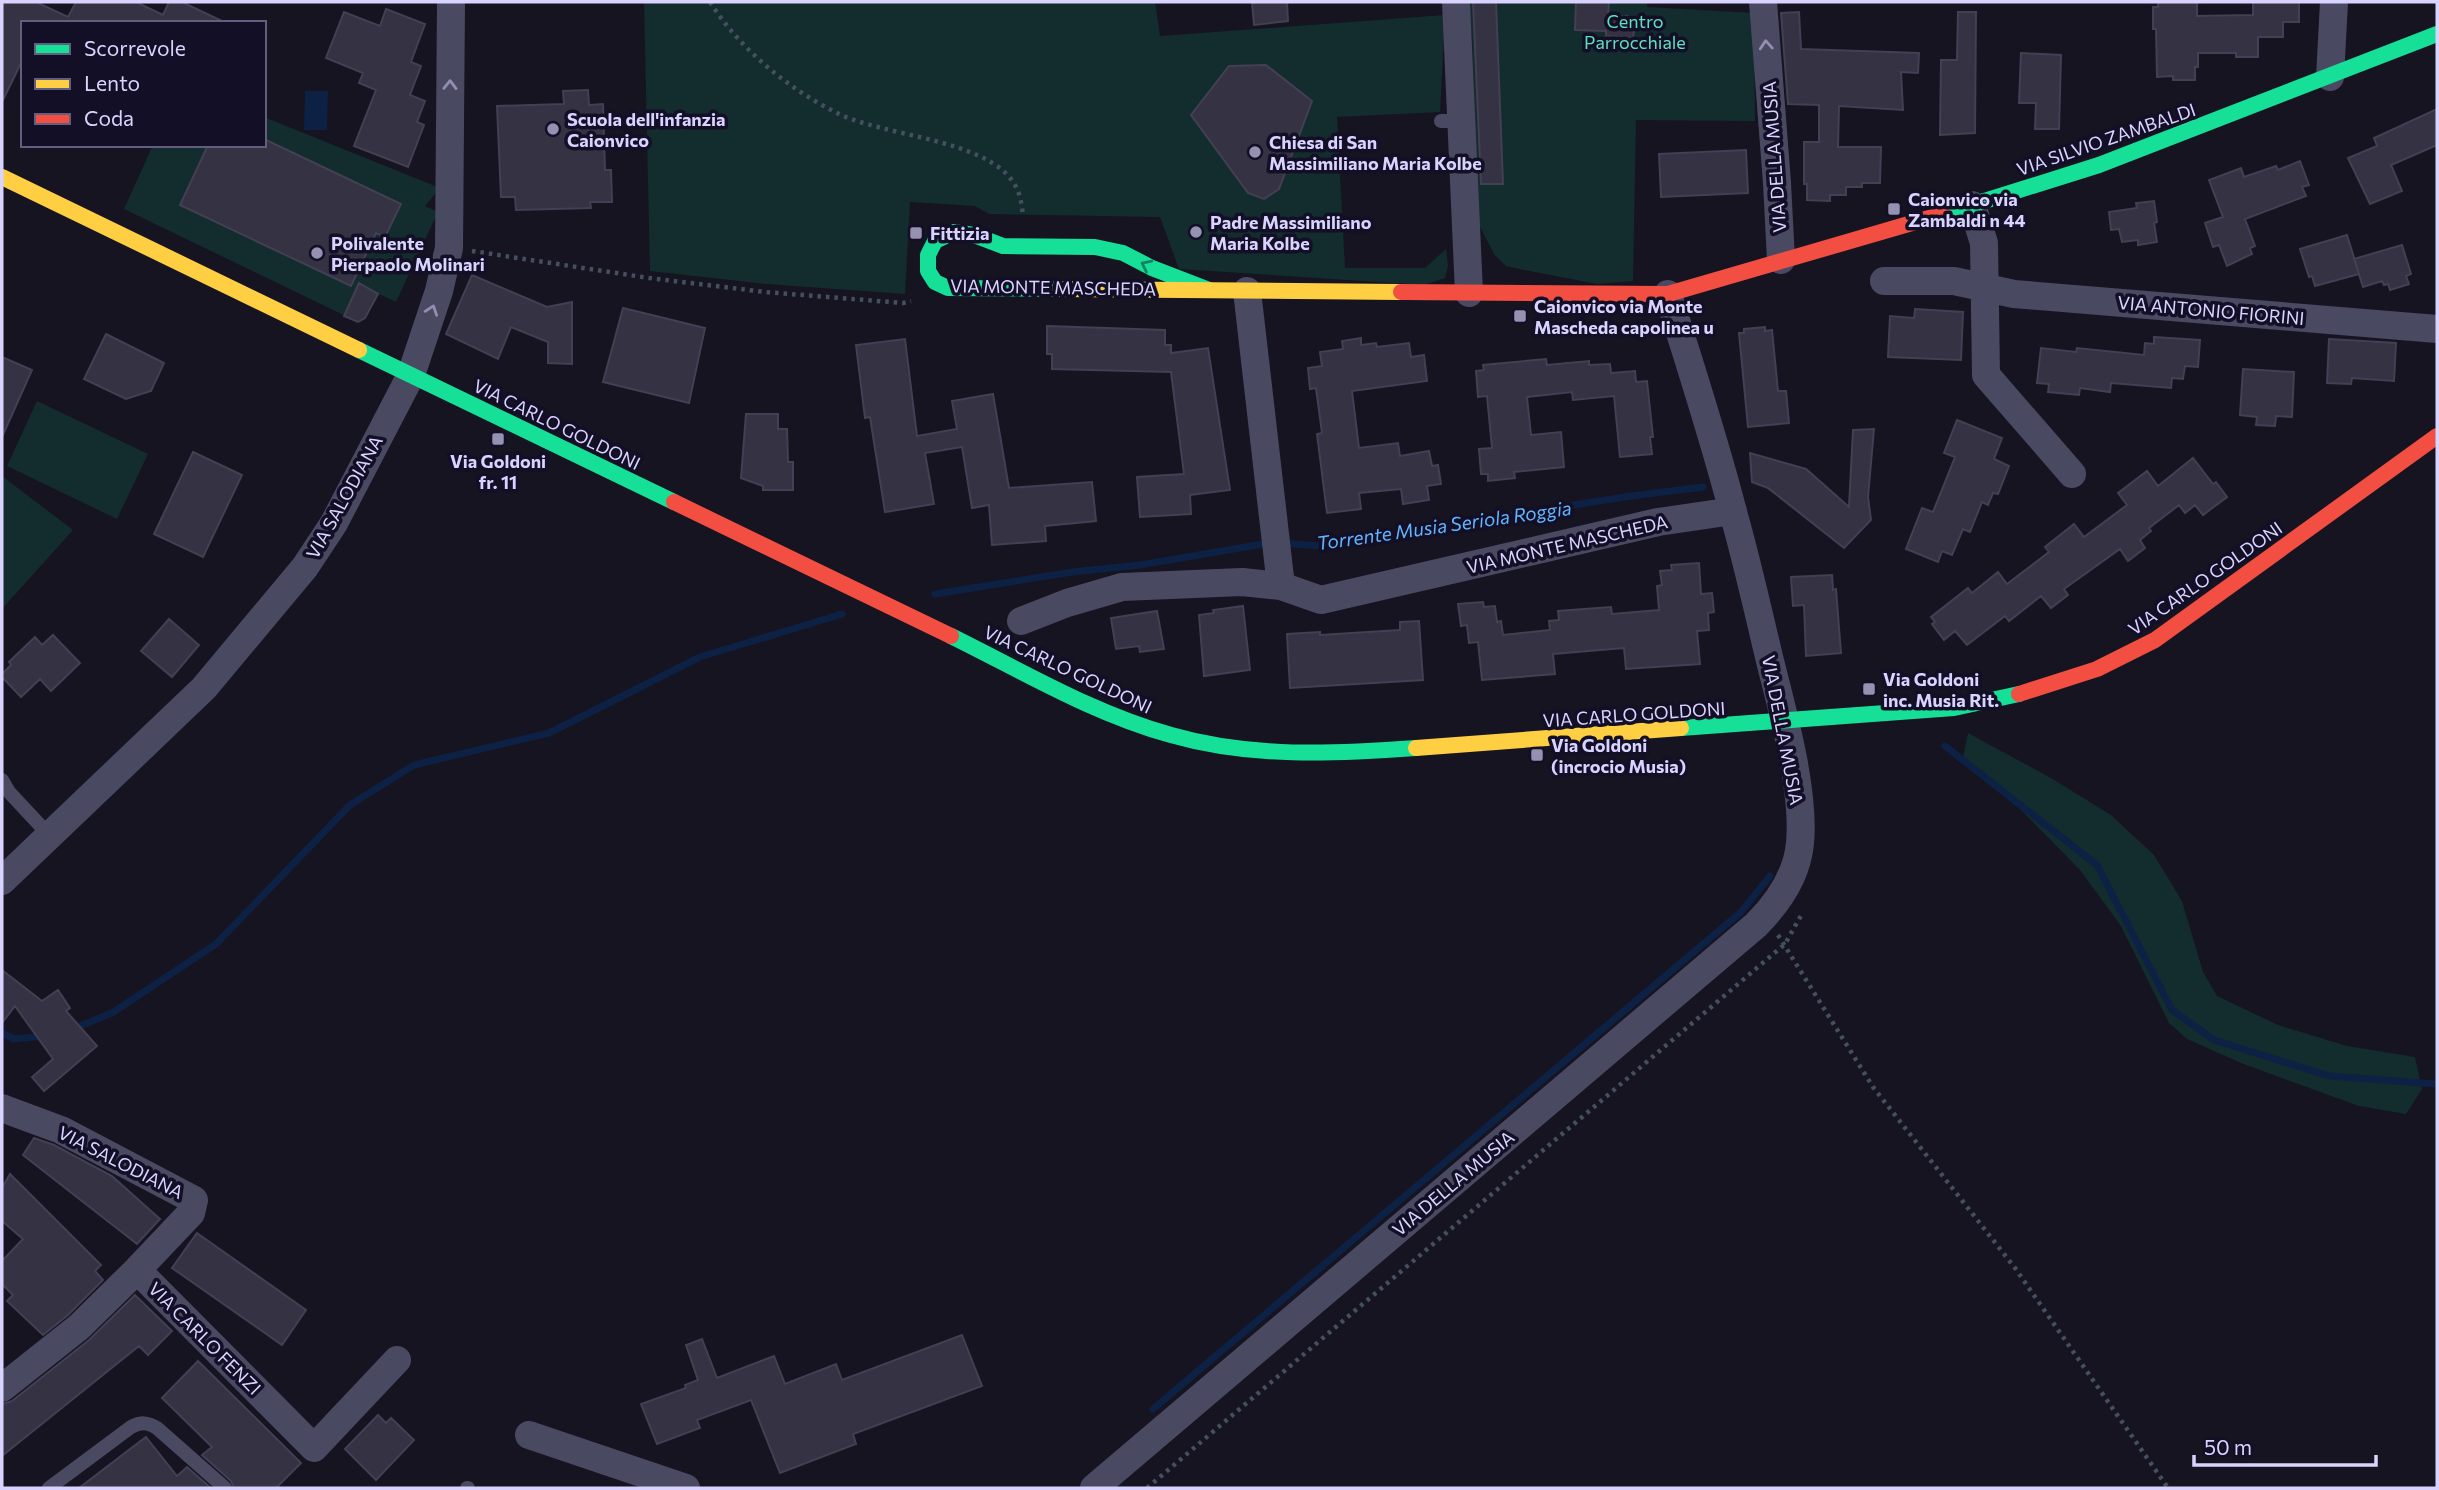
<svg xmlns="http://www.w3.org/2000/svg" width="2439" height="1490" viewBox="0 0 2439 1490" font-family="Commissioner,sans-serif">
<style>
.green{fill:#132c2d}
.water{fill:#0d2144}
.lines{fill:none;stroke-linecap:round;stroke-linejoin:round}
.stream{stroke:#0d2144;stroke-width:7}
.building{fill:#343243;stroke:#433f54;stroke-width:2}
.path{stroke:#44505f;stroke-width:4.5;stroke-dasharray:3.5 5;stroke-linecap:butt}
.lane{stroke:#4a4962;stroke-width:14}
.street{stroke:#4a4962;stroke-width:28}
.fast{stroke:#16e098;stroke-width:16}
.slow{stroke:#ffcf43;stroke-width:16}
.jam{stroke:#f24e42;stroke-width:16}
.oneway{stroke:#928eb0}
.oneway2{stroke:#158265}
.poi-dot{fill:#9591b1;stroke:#130f26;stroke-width:2.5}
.labels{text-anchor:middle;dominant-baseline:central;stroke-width:7;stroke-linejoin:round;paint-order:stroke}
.park-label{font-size:18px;fill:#5fe0c0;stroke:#130f26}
.poi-label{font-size:18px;font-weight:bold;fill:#d9d4ff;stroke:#130f26;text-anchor:start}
.street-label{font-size:18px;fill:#d9d4ff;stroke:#130f26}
.water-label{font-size:19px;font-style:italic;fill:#62b6ff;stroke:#130f26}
</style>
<rect width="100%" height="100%" fill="#161421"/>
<path class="green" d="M644,2H1155L1160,36L1445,15L1440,112L1337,117L1345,268H1425L1446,249L1448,266L1445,278L1424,285L1179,269L1160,217L989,214L975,206L910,202L905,294L766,284L650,271Z
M1466,2H1647V7L1754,13L1755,121L1636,120L1633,281L1597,284L1524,270L1506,266L1494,254L1478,223L1472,37Z
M264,117L440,188L425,206L438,212L396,302L379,294L365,318L358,322L124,209L153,145H264Z
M37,401L148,454L117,519L7,466Z
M2,476L73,530L2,609Z
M1968,733L2051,778L2111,815L2154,855L2182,901L2203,972L2217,996L2278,1025L2347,1046L2415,1057L2422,1089L2406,1114L2359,1106L2241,1063L2187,1039L2169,1023L2121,926L2080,870L2022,811L1962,762Z"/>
<path class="water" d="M305,91H328L327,130H304Z"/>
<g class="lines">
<path class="stream" d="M1281,543L1320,546L1624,497L1703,487
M935,594L1072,572L1140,565L1269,543
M1945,746L2097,865L2172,1010L2214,1040L2329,1076L2437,1084
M73,1029L112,1013L216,944L350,805L414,765L549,733L700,657L842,614
M2,1033L14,1039L45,1036
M1153,1409L1741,912L1770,876"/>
</g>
<path class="building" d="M2,2H36L68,17L76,2H136L163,15L169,2H182L226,23H23V59L2,102Z
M1252,2H1287L1288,21L1254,25Z
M1473,2H1496L1503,184H1481Z
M1576,2H1609L1608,15L1636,17L1633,38L1606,36V31L1575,30Z
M2158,2H2197V16L2253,15V2H2299V22H2283V37H2258V57H2236V53H2198V67H2195V80H2173V76L2157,77L2156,29H2153V7H2158Z
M386,9L425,24L411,62L421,66L410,95L425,101L417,122L424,125L408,167L354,146L376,90L359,83L363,73L326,58L344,12L380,26Z
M1799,12L1801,49L1919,53L1918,73L1901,72L1903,110L1839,106L1838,147H1881L1880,183H1862V187H1846V195H1830V201L1807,200V184H1804V142H1819V105L1788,104L1781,13Z
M1958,12H1976L1975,133L1940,135L1941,60H1957Z
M2021,53L2061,55L2059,129H2035L2036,103H2019Z
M1266,65L1312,101L1279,189L1264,199L1248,193L1191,115L1229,66Z
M588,90L589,105L603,104L605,170H611L612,202H590L591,208L516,210L515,197H501L497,106L564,104L563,91Z
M2437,109V145L2391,165L2402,191L2370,204L2348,158L2377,146L2374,138Z
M264,139L401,204L385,237L376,233L351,286L180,205L208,145H264Z
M1746,150L1748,193L1661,197L1659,154Z
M2300,161L2309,185L2302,187L2306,196L2245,219L2255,246L2250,248L2252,254L2227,266L2219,245L2213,247L2205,223L2223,217L2209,180L2241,168L2244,177L2276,166L2278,170Z
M2154,201L2157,222L2154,223L2157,242L2138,245V240L2122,242L2119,229L2111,230L2109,212L2137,208L2136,203Z
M2347,235L2359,274L2315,286L2312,276L2309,277L2300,249Z
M2402,245L2411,274L2406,276L2409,284L2390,290L2388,284L2384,285L2382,281L2363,287L2354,259Z
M472,275L547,307L572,302V364L548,363V342L511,327L498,359L446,334Z
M359,283L378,294L365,318L358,322L344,316Z
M623,308L705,328L689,403L603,382Z
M1915,309L1963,312L1961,360L1888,357L1890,316L1914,318Z
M1047,326L1165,330V345H1171V353L1208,348L1230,490L1190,495L1191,514L1140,517L1137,477L1184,474L1171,372L1052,369V354H1047Z
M1765,327V331L1772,330L1778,391H1786L1789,423L1748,427L1739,333H1744V329Z
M106,334L164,363L151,391L126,399L84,379Z
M2154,337L2200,340L2198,367L2185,366L2183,379L2172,378L2171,388L2111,383L2110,392L2080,388L2079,395L2048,392L2049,384L2037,383L2041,348L2076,352L2077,348L2144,355L2145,343L2154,344Z
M1361,338V345L1376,343L1377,347L1409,343L1411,357L1424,355L1427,381L1352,391L1359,448L1398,443L1400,456L1429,451L1432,466L1438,465L1441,484L1427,486L1429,500L1403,504L1401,489L1359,493L1361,509L1327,513L1317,434L1322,433L1316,388L1310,389L1308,368L1322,366L1320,352L1343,349L1342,341Z
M905,339L917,436L957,429L952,401L993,394L1009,488L1092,482L1096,521L1045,526L1046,541L992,545L989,505L972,508L962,447L925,453L934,504L885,512L870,417L865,418L856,345Z
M2329,339L2396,343L2394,381L2352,378L2351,384L2327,383Z
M2,357L32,370L2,437Z
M1546,359L1547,365L1589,361V365L1610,364L1611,373L1635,371L1636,382L1647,381L1653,437H1650L1652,454L1620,457L1614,396L1573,400L1572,392L1527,397L1531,435L1561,432L1564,467L1514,472L1515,478L1488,481V474H1481L1479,449L1492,448L1487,396L1478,397L1476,371L1484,370L1483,365Z
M2243,369L2294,372L2292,417L2276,416L2275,426L2256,425L2257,417L2240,415Z
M746,414H778V429H787L788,462H793V490H763V486L741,478Z
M1957,420L2002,438L1994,459L2009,466L1998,494L1993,493L1988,505L1982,502L1970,532L1963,529L1952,555L1942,551L1938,562L1906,549L1922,508L1933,512L1955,457L1944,453Z
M1874,429L1868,497L1871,520L1844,548L1768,488L1752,482L1750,453L1806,469L1849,507L1853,430Z
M193,452L242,475L203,557L154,534Z
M2193,458L2213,484L2216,482L2227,497L2203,515L2195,505L2185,513L2179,505L2149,528L2151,531L2140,540L2145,548L2128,561L2120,549L2064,589L2068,595L2051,608L2041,596L2009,621L2005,616L1967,645L1955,631L1944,640L1932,624L1935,622L1931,617L1968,588L1972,593L1998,572L2007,584L2049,552L2045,547L2074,524L2084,537L2127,505L2118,493L2147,471L2158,486Z
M1699,563L1701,594L1712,593L1714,612L1708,613L1709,630L1697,631L1700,664L1626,669L1624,648L1553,654L1555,674L1482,680L1478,642L1469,643L1467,625L1461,626L1458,604L1483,602L1484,607L1495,606L1497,622L1501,621L1503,635L1550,630L1549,621L1559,620L1558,611L1611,607L1612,614L1659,610L1657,586L1662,585L1660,571L1672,570L1671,565Z
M1832,575L1833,590L1836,589L1841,653L1806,656L1804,605L1793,606L1791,577Z
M1243,606L1250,670L1204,676L1199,615L1214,613L1213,610Z
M1157,611L1164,649L1140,652L1139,646L1116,649L1111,618Z
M169,619L199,645L172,677L141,651Z
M1419,621L1423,680L1290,688L1287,634L1320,632V635L1400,630V622Z
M53,635L80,663L51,691L40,679L21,697L2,677V674L11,665L9,662L35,637L42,645Z
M2,970L42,1001L58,990L70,1008L66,1011L97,1046L44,1091L32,1077L53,1059L15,1006L2,1023Z
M34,1138L54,1145L112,1176L160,1219L137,1244L23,1155Z
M10,1174L101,1265L95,1271L103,1280L68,1315L43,1335L7,1301L13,1295L2,1284V1261L23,1239L2,1221V1188Z
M197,1233L306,1310L282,1345L172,1268Z
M135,1295L172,1331L148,1355L139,1346L2,1456V1404L12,1401L89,1340Z
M962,1335L982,1386L853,1434L856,1444L780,1473L751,1400L697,1420L700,1428L657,1444L641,1404L686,1388L685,1385L698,1380L686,1345L702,1339L717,1378L774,1356L785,1384L836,1364L842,1380Z
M198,1361L301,1463L276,1488H234L231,1481L202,1455L212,1447L162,1398Z
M378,1415L386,1423L391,1418L414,1440L376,1480L345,1449Z
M146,1437L177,1476L187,1467L211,1488H79Z"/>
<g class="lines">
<path class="path" d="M710,2C740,49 787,88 837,113C882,136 985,139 1013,182C1020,192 1022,204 1023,217
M472,251L649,278L765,292L903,303L911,301
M1778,935L1873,1087L2015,1268L2168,1488
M1147,1488L1785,944L1803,912"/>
<path class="lane" d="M1441,121H1462
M2,780L9,792L50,836
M49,1488L131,1427C141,1422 147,1422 157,1428L225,1488
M467,1488H468"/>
<path class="street" d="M1456,2L1469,293
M1763,2L1777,183L1781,260
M2330,77L2334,2
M1972,205L1984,243L1986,375L2072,474
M1884,281H1954L2014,294L2437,329
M1247,291L1281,586
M1021,621L1067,603L1122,587L1242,582L1281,586L1321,600L1658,522L1733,511
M2,881L204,688L305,567L334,523L411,375L439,291L449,248L451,2
M2,1108L61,1130L194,1200L191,1213L137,1270L79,1327L2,1388
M137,1270L314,1448L397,1360
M529,1435L686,1488
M1094,1488L1756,925C1779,902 1797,876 1800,843C1805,792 1783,712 1770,661C1758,611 1747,561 1733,512C1714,438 1690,366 1668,294"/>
<path class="fast" d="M1943,214L2099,165L2437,34
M1061,289L948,288L935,282L928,271V255L935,241L954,232L974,235L1003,246L1095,247L1123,253L1152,268L1209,290
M359,350L674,502
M951,636C1022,671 1094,714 1171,735C1251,758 1334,754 1416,748
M1681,728L1954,708L2019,694"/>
<path class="slow" d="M2,177L359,350
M1061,289L1401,292
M1416,748L1681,728"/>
<path class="jam" d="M1401,292L1668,294L1943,214
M674,502L951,636
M2019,694L2097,669L2155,640L2437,436"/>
</g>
<defs><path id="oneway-chevron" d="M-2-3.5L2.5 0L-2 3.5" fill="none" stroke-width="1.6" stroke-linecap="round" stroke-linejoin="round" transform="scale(1.75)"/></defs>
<g class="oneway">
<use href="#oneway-chevron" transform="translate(1766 45) rotate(-94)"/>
<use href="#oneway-chevron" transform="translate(450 85) rotate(-89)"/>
<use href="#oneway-chevron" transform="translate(432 310) rotate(-71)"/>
</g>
<use class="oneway2" href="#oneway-chevron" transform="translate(1146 265) rotate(-154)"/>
<g class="poi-dot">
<circle cx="553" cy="129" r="7"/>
<circle cx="1255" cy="152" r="7"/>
<rect x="1887" y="202" width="14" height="14" rx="3.5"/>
<circle cx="1196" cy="232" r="7"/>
<rect x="909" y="226" width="14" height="14" rx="3.5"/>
<circle cx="317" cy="253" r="7"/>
<rect x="1513" y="309" width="14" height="14" rx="3.5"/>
<rect x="491" y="432" width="14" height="14" rx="3.5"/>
<rect x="1862" y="682" width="14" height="14" rx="3.5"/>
<rect x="1530" y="748" width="14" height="14" rx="3.5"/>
</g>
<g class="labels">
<g class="park-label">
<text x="1635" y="21">Centro<tspan x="1635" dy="21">Parrocchiale</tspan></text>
</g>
<g class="poi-label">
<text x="567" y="119">Scuola dell'infanzia<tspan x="567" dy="21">Caionvico</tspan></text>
<text x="1269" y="142">Chiesa di San<tspan x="1269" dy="21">Massimiliano Maria Kolbe</tspan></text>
<text x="1908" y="199">Caionvico via<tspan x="1908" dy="21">Zambaldi n 44</tspan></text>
<text x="1210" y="222">Padre Massimiliano<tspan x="1210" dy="21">Maria Kolbe</tspan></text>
<text x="930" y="233">Fittizia</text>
<text x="331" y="243">Polivalente<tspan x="331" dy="21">Pierpaolo Molinari</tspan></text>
<text x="1534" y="306">Caionvico via Monte<tspan x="1534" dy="21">Mascheda capolinea u</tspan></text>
<text x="498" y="461" text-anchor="middle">Via Goldoni<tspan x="498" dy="21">fr. 11</tspan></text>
<text x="1883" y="679">Via Goldoni<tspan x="1883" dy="21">inc. Musia Rit.</tspan></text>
<text x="1551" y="745">Via Goldoni<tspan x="1551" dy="21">(incrocio Musia)</tspan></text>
</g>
<g class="street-label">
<text transform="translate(2106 139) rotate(-19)">VIA SILVIO ZAMBALDI</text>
<text transform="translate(1774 157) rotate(-94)">VIA DELLA MUSIA</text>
<text transform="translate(1053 287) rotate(1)">VIA MONTE MASCHEDA</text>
<text transform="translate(2211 310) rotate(5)">VIA ANTONIO FIORINI</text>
<text transform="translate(557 424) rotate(26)">VIA CARLO GOLDONI</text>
<text transform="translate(344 497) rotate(-61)">VIA SALODIANA</text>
<text transform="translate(1567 544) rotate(-13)">VIA MONTE MASCHEDA</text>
<text transform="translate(2205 578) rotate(-35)">VIA CARLO GOLDONI</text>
<text transform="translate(1068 669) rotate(25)">VIA CARLO GOLDONI</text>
<text transform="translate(1634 714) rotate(-4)">VIA CARLO GOLDONI</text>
<text transform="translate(1783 730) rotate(79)">VIA DELLA MUSIA</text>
<text transform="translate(121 1162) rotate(27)">VIA SALODIANA</text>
<text transform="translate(1453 1183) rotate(-40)">VIA DELLA MUSIA</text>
<text transform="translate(205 1338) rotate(45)">VIA CARLO FENZI</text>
</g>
<g class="water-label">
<text transform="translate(1444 525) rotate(-8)">Torrente Musia Seriola Roggia</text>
</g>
</g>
<rect width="2439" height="1490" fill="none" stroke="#d9d4ff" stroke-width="7"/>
<rect x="21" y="21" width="245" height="126" fill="#130f26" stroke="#625e7d" stroke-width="2"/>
<rect x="35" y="44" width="35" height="10" fill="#16e098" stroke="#625e7d" stroke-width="2"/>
<text x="84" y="56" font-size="21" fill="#d9d4ff">Scorrevole</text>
<rect x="35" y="79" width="35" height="10" fill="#ffcf43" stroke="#625e7d" stroke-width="2"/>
<text x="84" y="91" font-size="21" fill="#d9d4ff">Lento</text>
<rect x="35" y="114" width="35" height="10" fill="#f24e42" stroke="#625e7d" stroke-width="2"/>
<text x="84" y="126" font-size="21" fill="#d9d4ff">Coda</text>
<path d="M2194 1455v10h182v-10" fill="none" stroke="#d9d4ff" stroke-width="3.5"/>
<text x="2204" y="1455" font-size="21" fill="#d9d4ff" stroke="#130f26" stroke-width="5" paint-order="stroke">50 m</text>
</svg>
